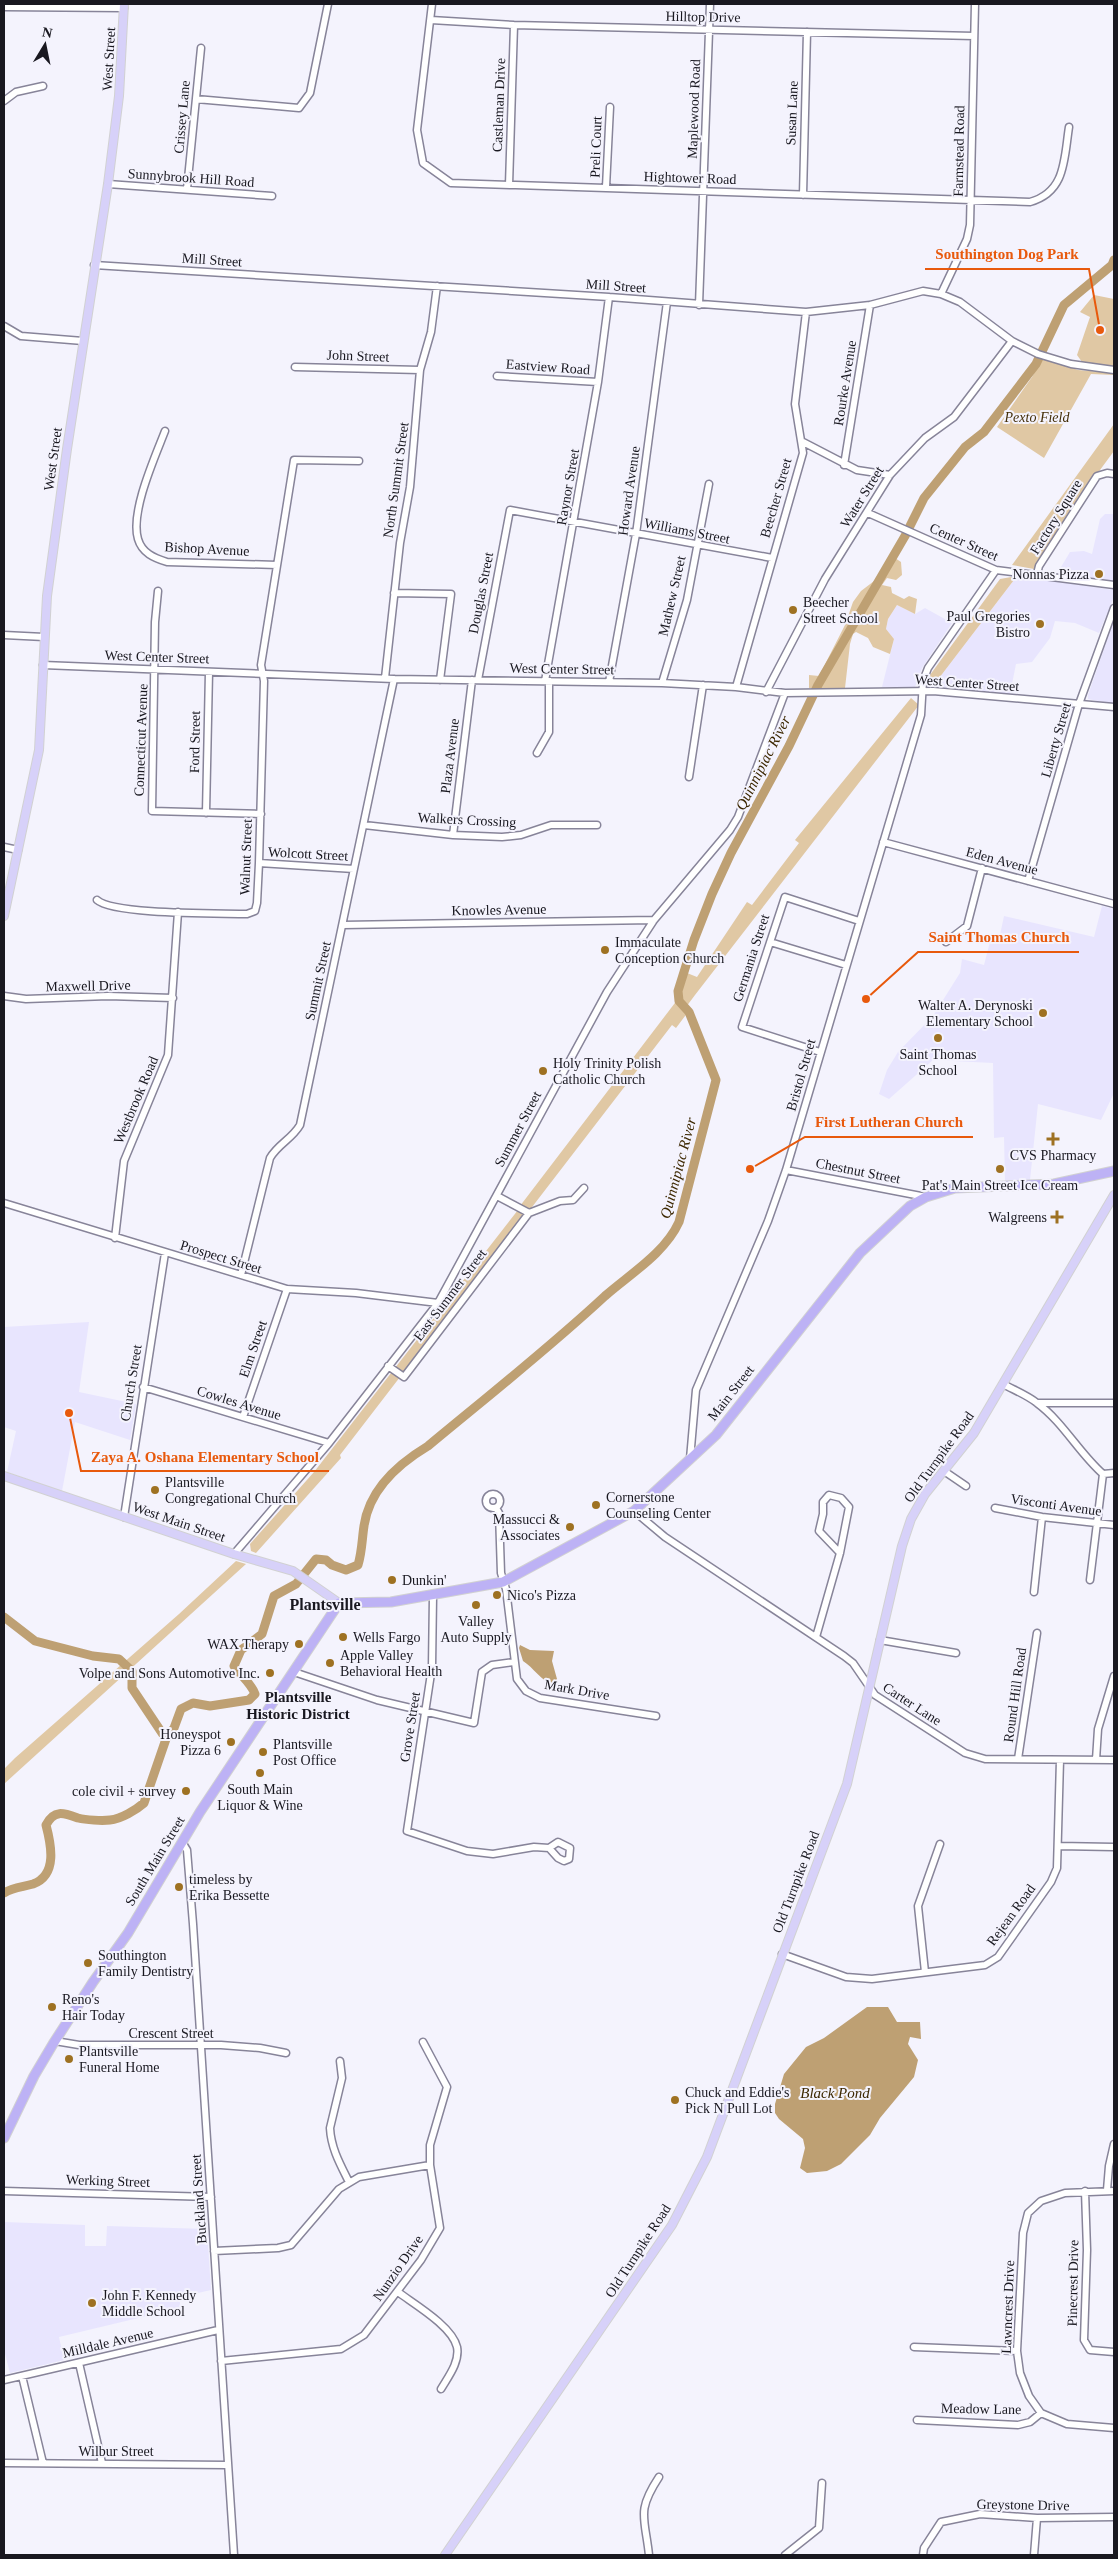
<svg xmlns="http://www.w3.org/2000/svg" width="1118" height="2559" viewBox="0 0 1118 2559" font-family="'Times New Roman',serif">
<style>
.built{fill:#e8e5fe}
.green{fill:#e0c8a4}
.water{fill:#bea073}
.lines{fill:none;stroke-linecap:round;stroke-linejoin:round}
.river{stroke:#bea073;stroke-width:9}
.minor-casing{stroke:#878499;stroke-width:9}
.major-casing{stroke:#d1d1d2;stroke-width:10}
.highway-casing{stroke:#d1d1d2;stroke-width:11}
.minor{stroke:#fff;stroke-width:6}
.major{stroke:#d7d1f9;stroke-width:8}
.highway{stroke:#bdb2f5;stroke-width:9}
.poi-dot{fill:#9e7122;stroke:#f4f3fd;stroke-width:2}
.labels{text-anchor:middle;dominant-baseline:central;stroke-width:4;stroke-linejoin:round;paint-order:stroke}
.street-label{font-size:14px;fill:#191820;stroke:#f4f3fd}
.park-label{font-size:14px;font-style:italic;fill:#432e08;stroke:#f4f3fd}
.poi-label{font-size:14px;fill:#191820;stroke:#f4f3fd;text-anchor:start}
.water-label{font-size:15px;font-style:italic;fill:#3c2701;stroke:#f4f3fd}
.neighbourhood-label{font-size:15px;font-weight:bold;fill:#191820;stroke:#f4f3fd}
.quarter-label{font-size:16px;font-weight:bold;fill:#191820;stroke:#f4f3fd}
.leader{fill:none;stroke:#e8590c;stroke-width:2}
.callout-dot{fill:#e8590c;stroke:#f4f3fd;stroke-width:2}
.callout-label{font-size:15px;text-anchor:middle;font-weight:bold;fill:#e8590c;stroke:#f4f3fd;stroke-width:4;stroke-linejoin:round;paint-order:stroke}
</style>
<rect width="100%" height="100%" fill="#f4f3fd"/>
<path class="built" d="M1105,514H1114V581L1058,572L1070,552L1084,551L1092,554L1100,519Z
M1017,576L1114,590V597L1099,633L1075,623L1055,621L1050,638L1032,662L1016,664L1010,694L933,686Z
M897,605L915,614L925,608L952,623L922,668L915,687H882L894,639L886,629L888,619Z
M1114,620V704L1088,699V695Z
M1102,906L1114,909V1093L1101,1120L1038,1104L1030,1180L1005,1181L1004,1137L994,1138L993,1063L933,1060L889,1099L879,1094L887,1070L898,1052L933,1016L960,973L962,959L984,965L992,934L1000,935L1004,916L1094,937Z
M89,1322L79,1392L136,1404L130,1440L75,1422L62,1491L7,1472L16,1431L4,1427V1327Z
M4,2222L85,2225V2246H106L107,2226L207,2229L211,2290L180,2297V2308L59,2337L64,2360L10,2373L4,2350Z"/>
<path class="green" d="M1094,295L1114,299V367L1082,362L1077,355L1090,317L1080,312Z
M1043,358L1078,370L1114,373V375L1091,374L1044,458L997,427L1032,377Z
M1114,424V451L1072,508L1034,569L1012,565Z
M902,534L909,536L895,558L901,562L902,575L896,580L887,578L882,585L891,587L892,593L904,599L909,596L917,599L915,614L897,605L888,619L886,629L894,639L890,654L873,647L868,638L856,632L853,634L850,644L845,688H809V675L819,676L845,625L853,602L861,591L878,578Z
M1017,576L933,686L929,680L930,675L1000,579Z
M911,698L919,705L695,995L686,1007L688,1012L676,1028L672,1025L529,1211L520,1206L681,995L678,992L681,981L685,982L687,973L697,977L747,902L752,905L799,843L795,840Z
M518,1210L526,1215L402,1378L400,1377L340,1455L341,1458L256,1553L251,1551L250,1544L314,1472Z
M236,1561L246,1564L4,1784V1769L15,1758L179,1614Z"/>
<path class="water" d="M520,1645L530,1650L554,1651L552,1661L557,1679L553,1684C542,1682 533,1667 523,1661L519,1648Z
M867,2007H888L897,2022H920L921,2039L910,2037L908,2044L918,2060L914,2077L880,2118L870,2135L841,2164L827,2171L807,2173L800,2168L805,2148L803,2139L779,2119L775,2113V2104L784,2074L806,2047L824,2038Z"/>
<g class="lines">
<path class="river" d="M4,1617L35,1641L93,1656L119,1659L132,1671V1688L166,1739
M4,1893C13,1887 23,1887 33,1884C58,1875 51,1844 46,1825C54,1809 64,1813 78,1818C86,1820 102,1821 110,1820C121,1819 136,1810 144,1803L166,1739L174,1728L181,1709L193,1703L210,1706L249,1700L255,1694C251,1683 241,1676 234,1666L241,1650L262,1634L274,1596L296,1584L316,1559L326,1560L332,1565L346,1570L358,1565C362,1552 362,1539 364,1526C369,1490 398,1464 428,1446C487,1397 548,1349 605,1296C630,1274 665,1253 679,1222L716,1080L689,1012L679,1001L678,991L694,940L712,894L731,853L789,746L818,685L905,536L924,498L965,447L984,432L1036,364L1064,305L1112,265L1114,260"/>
<g class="minor-casing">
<path id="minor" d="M432,4L417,130L423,163L451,183L1030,202C1066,192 1064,159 1069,127
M4,7L124,8
M431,20L514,25L974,36
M196,99L299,108L310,93L328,4
M4,101L16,92L43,86
M108,184L272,196
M509,185L514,25
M606,187L610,107
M187,189L201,48
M803,195L807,32
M94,265L609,297L806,312L870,305L923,291L941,294L960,302L1012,341L1038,354L1071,364L1114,370
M941,294L967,239L970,225L975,4
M699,305L710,4
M4,326L21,336L83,341
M295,367L420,370
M497,376L598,382
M165,431C155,457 130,512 138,539C142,553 154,558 167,562L277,565
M803,442L857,470L890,475
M844,465L870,305
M868,513L996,570L1114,585
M1037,574L1039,566L1097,476L1107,473L1114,474
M158,591L155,622L152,811L261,814
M394,593L451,594L440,680
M4,635L44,637
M43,665L394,679L662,683L736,687L785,693L933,691L1114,707
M385,678L400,543L410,487L420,370L431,332L437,286
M478,680L510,510L772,558
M545,681L598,382L609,297
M609,682L636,534L667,302
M662,683L687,600L709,484
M736,687L803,453L795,404L806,312
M766,692L825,579L890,475L925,438L954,417L1012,341
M537,753L549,732V681
M689,777L703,685
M206,813L209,672
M364,825L453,835L502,837L521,835L551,825H597
M453,835L472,680
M883,842L1114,904
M4,847L18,850
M259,863L354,869
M1028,881L1079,704L1114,608
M97,900C114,915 219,913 247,914L255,911L257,903L259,863L264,681L261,665L294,460L359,461
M343,925L654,920
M770,942L846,965
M946,942L967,926L982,868
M4,996L26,999L108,996L173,998
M820,1052L742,1027L785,897L859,921
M786,1170L926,1197
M497,1196L529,1213
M4,1203L287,1289L356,1293L438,1303
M115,1238L124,1161L168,1055L178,912
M241,1275L270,1158C278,1144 292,1139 300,1125L394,679
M388,1366L404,1377L529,1213L560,1201L573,1200L584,1188
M1003,1384C1014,1390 1027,1395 1037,1403C1063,1422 1079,1453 1103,1474L1114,1473
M143,1387L329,1443
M1037,1403H1114
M243,1417L287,1289
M690,1459L696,1390L768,1221L786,1170L921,715L923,681L928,668L996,570
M944,1471L966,1486
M486 1501a7 7 0 1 1 14 0a7 7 0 1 1-14 0Z
M496,1508L499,1513L501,1573L506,1589L517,1679L526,1691L540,1698L656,1716
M995,1508L1042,1517L1114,1525
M634,1511L665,1537L844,1656L853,1663L875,1695L965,1753L985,1759L1114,1760
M124,1517L165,1253
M234,1554L329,1443L438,1303L607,992L654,920L730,830L738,817L785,693
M1090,1580L1103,1474
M1034,1592L1042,1517
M433,1596L432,1667L407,1831L467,1851L493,1854L534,1847L549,1848L558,1842L570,1848L569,1859L564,1861L558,1858L549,1848
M816,1637L840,1553L849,1507L841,1498L829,1495L823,1502V1514L819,1531L840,1553
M880,1640L956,1653
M294,1672L377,1700L474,1723L482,1672L492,1665L514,1662
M1018,1759L1037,1633
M1096,1760L1098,1729L1114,1676
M182,1842L187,1850L193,1924L234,2555
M1058,1846L1114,1847
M782,1954L846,1977L872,1979L985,1965L998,1957L1051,1882L1057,1868L1060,1760
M925,1972L918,1906L940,1844
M55,2041L79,2045H221L260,2048L286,2053
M340,2061L342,2078L330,2128C331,2148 340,2164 349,2182
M1107,2190L1109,2166L1114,2144
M4,2191L211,2197
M1085,2191L1087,2250L1084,2340L1090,2350L1114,2352
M1114,2191L1065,2193L1041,2201L1028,2213L1023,2233L1017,2351L1020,2373L1029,2396L1041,2413L1067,2424L1114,2428
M214,2251L278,2248L291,2245L339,2189L359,2177L430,2165
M398,2292C414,2304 452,2326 457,2347C460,2362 448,2377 441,2389
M914,2347L1017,2351
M221,2361L341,2349L364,2335L421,2260L440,2228L430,2165V2145L447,2087L423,2042
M79,2363L102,2463
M22,2376L43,2463
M4,2380L218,2330
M917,2420L1018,2425L1030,2422L1041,2413
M4,2463L227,2465
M649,2555C645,2517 636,2512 659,2477
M785,2555L819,2528L822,2483
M923,2555L924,2548L941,2522L980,2514L1037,2518L1114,2517
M1034,2555L1037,2518"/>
</g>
<g class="major-casing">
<path id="major" d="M4,916L39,750L47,596L67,449L108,184L119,96L124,4
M4,1476L234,1554L293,1571L339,1603
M445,2555L672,2225L707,2157L847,1784L902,1546L911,1519L925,1494L974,1433L1114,1195"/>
</g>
<g class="highway-casing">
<path id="highway" d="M4,2138L34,2076L53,2044L93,1982L128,1933L200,1812L339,1603L391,1602L503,1582L634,1511L716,1435L860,1253L910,1206L926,1197L955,1188L1054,1184L1114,1171"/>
</g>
<use href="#minor" class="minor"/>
<use href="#major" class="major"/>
<use href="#highway" class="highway"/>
</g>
<g class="poi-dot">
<circle cx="1099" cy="574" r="5"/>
<circle cx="793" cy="610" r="5"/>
<circle cx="1040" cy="624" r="5"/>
<circle cx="605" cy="950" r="5"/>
<circle cx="1043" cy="1013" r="5"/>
<circle cx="938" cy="1038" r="5"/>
<circle cx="543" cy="1071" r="5"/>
<path d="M1050.5 1131.5h5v5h5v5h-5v5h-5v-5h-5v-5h5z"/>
<circle cx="1000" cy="1169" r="5"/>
<path d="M1054.5 1209.5h5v5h5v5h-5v5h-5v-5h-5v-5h5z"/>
<circle cx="155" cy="1490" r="5"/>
<circle cx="596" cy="1505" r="5"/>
<circle cx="570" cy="1527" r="5"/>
<circle cx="392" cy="1580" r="5"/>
<circle cx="497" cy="1595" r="5"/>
<circle cx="476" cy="1605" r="5"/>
<circle cx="343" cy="1637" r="5"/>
<circle cx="299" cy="1644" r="5"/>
<circle cx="330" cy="1663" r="5"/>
<circle cx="270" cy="1673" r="5"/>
<circle cx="231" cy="1742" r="5"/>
<circle cx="263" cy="1752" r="5"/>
<circle cx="260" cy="1773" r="5"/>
<circle cx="186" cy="1791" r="5"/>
<circle cx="179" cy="1887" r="5"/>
<circle cx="88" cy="1963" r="5"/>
<circle cx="52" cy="2007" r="5"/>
<circle cx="69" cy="2059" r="5"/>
<circle cx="675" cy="2100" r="5"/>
<circle cx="92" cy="2303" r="5"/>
</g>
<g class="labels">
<g class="street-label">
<text transform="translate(703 17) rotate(1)">Hilltop Drive</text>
<text transform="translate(109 59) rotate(-87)">West Street</text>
<text transform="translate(499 105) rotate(-88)">Castleman Drive</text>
<text transform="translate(694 109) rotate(-88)">Maplewood Road</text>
<text transform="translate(792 113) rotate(-88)">Susan Lane</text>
<text transform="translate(182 117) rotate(-85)">Crissey Lane</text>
<text transform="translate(596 147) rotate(-88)">Preli Court</text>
<text transform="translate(959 151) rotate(-89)">Farmstead Road</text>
<text transform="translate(191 178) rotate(4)">Sunnybrook Hill Road</text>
<text transform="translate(690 178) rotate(2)">Hightower Road</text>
<text transform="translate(212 260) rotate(4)">Mill Street</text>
<text transform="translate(616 286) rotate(4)">Mill Street</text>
<text transform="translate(358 356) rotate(2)">John Street</text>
<text transform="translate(548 367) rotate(4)">Eastview Road</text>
<text transform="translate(845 383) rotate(-81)">Rourke Avenue</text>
<text transform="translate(53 459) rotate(-82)">West Street</text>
<text transform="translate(396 480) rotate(-82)">North Summit Street</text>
<text transform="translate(568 487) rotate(-80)">Raynor Street</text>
<text transform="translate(629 491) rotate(-82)">Howard Avenue</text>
<text transform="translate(862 497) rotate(-58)">Water Street</text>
<text transform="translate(776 498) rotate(-74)">Beecher Street</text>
<text transform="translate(1056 517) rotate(-58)">Factory Square</text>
<text transform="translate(687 531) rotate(11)">Williams Street</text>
<text transform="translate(964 542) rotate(24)">Center Street</text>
<text transform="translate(207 549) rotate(3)">Bishop Avenue</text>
<text transform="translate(481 593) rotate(-79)">Douglas Street</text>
<text transform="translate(672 596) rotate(-77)">Mathew Street</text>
<text transform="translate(157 657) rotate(2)">West Center Street</text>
<text transform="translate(562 669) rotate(1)">West Center Street</text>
<text transform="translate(967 683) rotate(4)">West Center Street</text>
<text transform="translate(141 740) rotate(-88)">Connecticut Avenue</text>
<text transform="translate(1056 740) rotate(-74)">Liberty Street</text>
<text transform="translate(195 742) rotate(-89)">Ford Street</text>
<text transform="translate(450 756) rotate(-83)">Plaza Avenue</text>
<text transform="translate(467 820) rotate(3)">Walkers Crossing</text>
<text transform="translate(308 854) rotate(3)">Wolcott Street</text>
<text transform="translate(246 857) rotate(-88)">Walnut Street</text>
<text transform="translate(1002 861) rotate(15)">Eden Avenue</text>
<text transform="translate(499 910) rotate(-1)">Knowles Avenue</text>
<text transform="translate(751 958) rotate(-72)">Germania Street</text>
<text transform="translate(318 981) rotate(-78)">Summit Street</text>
<text transform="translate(88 986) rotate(-1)">Maxwell Drive</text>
<text transform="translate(801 1075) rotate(-74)">Bristol Street</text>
<text transform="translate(136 1100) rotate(-67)">Westbrook Road</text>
<text transform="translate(518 1129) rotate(-62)">Summer Street</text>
<text transform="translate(858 1171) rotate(11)">Chestnut Street</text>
<text transform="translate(221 1257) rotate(17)">Prospect Street</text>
<text transform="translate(450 1295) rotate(-53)">East Summer Street</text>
<text transform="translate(253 1349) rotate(-71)">Elm Street</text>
<text transform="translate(131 1383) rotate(-81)">Church Street</text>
<text transform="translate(731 1393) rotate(-52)">Main Street</text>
<text transform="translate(239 1403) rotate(17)">Cowles Avenue</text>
<text transform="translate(939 1457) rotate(-54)">Old Turnpike Road</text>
<text transform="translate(1056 1505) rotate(8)">Visconti Avenue</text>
<text transform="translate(179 1522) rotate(19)">West Main Street</text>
<text transform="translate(577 1690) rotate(10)">Mark Drive</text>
<text transform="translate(1015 1695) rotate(-82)">Round Hill Road</text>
<text transform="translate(912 1704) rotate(33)">Carter Lane</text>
<text transform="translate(410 1727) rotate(-81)">Grove Street</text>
<text transform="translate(155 1861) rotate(-59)">South Main Street</text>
<text transform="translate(796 1882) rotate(-69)">Old Turnpike Road</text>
<text transform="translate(1011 1915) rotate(-54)">Rejean Road</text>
<text x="171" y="2033">Crescent Street</text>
<text transform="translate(108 2181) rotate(2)">Werking Street</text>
<text transform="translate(199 2199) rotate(-94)">Buckland Street</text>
<text transform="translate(638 2251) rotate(-57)">Old Turnpike Road</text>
<text transform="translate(398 2268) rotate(-55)">Nunzio Drive</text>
<text transform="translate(1073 2283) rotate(-89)">Pinecrest Drive</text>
<text transform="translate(1008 2307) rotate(-88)">Lawncrest Drive</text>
<text transform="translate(108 2343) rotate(-13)">Milldale Avenue</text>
<text transform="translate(981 2409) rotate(1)">Meadow Lane</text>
<text x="116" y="2451">Wilbur Street</text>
<text transform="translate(1023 2505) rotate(1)">Greystone Drive</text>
</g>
<g class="park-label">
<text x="1037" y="417">Pexto Field</text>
</g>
<g class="poi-label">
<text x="1089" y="574" text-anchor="end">Nonnas Pizza</text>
<text x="803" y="602">Beecher<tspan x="803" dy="16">Street School</tspan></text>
<text x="1030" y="616" text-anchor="end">Paul Gregories<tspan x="1030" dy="16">Bistro</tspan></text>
<text x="615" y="942">Immaculate<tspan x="615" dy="16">Conception Church</tspan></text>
<text x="1033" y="1005" text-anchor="end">Walter A. Derynoski<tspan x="1033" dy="16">Elementary School</tspan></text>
<text x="938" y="1054" text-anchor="middle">Saint Thomas<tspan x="938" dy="16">School</tspan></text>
<text x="553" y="1063">Holy Trinity Polish<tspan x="553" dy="16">Catholic Church</tspan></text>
<text x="1053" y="1155" text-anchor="middle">CVS Pharmacy</text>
<text x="1000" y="1185" text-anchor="middle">Pat's Main Street Ice Cream</text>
<text x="1047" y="1217" text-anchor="end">Walgreens</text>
<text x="165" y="1482">Plantsville<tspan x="165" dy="16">Congregational Church</tspan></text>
<text x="606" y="1497">Cornerstone<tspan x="606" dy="16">Counseling Center</tspan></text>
<text x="560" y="1519" text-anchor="end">Massucci &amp;<tspan x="560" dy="16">Associates</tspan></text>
<text x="402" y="1580">Dunkin'</text>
<text x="507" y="1595">Nico's Pizza</text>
<text x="476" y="1621" text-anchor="middle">Valley<tspan x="476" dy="16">Auto Supply</tspan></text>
<text x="353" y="1637">Wells Fargo</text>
<text x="289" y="1644" text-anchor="end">WAX Therapy</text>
<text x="340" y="1655">Apple Valley<tspan x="340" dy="16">Behavioral Health</tspan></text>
<text x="260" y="1673" text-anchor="end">Volpe and Sons Automotive Inc.</text>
<text x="221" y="1734" text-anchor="end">Honeyspot<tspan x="221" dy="16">Pizza 6</tspan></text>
<text x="273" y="1744">Plantsville<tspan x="273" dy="16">Post Office</tspan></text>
<text x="260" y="1789" text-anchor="middle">South Main<tspan x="260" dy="16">Liquor &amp; Wine</tspan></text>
<text x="176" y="1791" text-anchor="end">cole civil + survey</text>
<text x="189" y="1879">timeless by<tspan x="189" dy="16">Erika Bessette</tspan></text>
<text x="98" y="1955">Southington<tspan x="98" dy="16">Family Dentistry</tspan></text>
<text x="62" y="1999">Reno's<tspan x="62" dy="16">Hair Today</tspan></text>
<text x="79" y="2051">Plantsville<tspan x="79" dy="16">Funeral Home</tspan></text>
<text x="685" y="2092">Chuck and Eddie's<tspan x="685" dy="16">Pick N Pull Lot</tspan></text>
<text x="102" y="2295">John F. Kennedy<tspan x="102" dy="16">Middle School</tspan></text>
</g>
<g class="water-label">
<text transform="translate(763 763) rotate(-63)">Quinnipiac River</text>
<text transform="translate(678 1168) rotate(-75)">Quinnipiac River</text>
<text x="835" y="2093">Black Pond</text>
</g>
<g class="neighbourhood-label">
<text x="298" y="1697">Plantsville<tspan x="298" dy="17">Historic District</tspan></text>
</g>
<g class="quarter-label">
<text x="325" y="1604">Plantsville</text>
</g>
</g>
<path class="leader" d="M1100 330L1089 269H925M866 999L918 952H1079M750 1169L805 1137H973M69 1413L81 1471H329"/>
<g class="callout-dot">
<circle cx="1100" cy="330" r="5"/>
<circle cx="866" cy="999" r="5"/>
<circle cx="750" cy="1169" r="5"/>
<circle cx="69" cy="1413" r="5"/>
</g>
<g class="callout-label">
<text x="1007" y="259">Southington Dog Park</text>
<text x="999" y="942">Saint Thomas Church</text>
<text x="889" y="1127">First Lutheran Church</text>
<text x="205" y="1462">Zaya A. Oshana Elementary School</text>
</g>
<rect width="1118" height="2559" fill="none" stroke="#191820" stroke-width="10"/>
<g transform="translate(45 45) rotate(10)" stroke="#f4f3fd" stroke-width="4" paint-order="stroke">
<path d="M0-4L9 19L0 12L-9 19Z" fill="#191820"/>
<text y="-8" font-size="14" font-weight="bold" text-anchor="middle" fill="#191820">N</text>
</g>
</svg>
